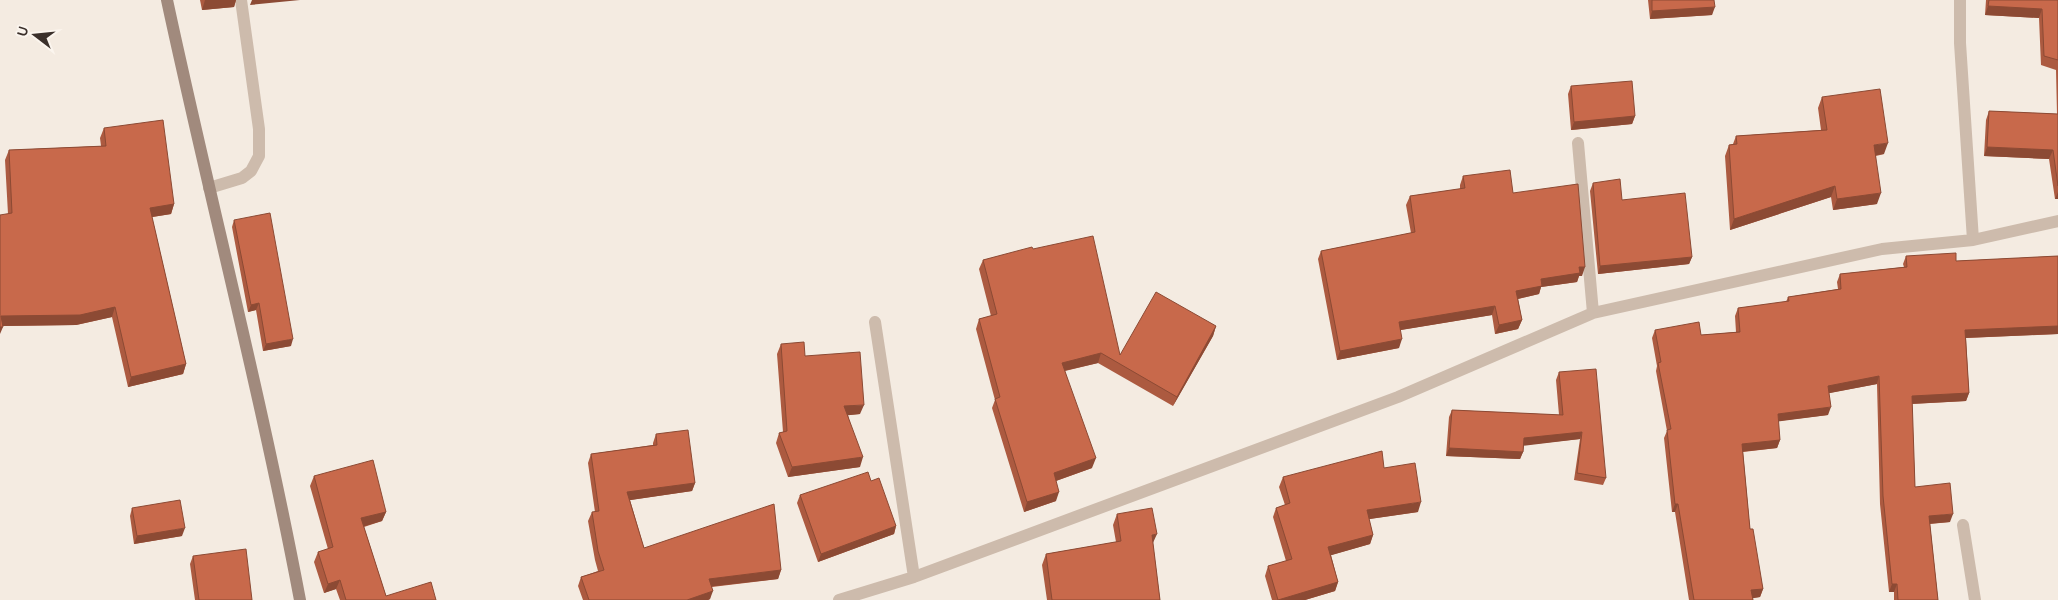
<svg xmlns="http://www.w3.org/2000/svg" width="2058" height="600" viewBox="0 0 2058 600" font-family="Quicksand,sans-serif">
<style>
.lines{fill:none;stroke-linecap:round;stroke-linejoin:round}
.street{stroke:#cdbbac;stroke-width:12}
.secondary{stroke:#a18a7d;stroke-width:12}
.wall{fill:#ac5a40}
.shaded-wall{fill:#8c4a34}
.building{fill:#c8694b;stroke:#8c4a34}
</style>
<rect width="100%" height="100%" fill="#f4ebe1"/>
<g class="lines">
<path class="street" d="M1960,0V43L1973,240
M1578,143L1593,313
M209,188L242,178L251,171L259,156V129L241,0
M875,322L914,577
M1963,525L1975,600
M839,600L914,577L1398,397L1593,313L1882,249L1973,240L2058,221"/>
<path class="secondary" d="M167,0C210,200 262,399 300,600"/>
</g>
<path class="wall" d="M200,0H236L234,7L202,10Z
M1648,0H1714L1712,15L1650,19Z
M1986,0H2058V199H2055L2049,159L1984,156L1986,120L1989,111L2057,114L2056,70L2041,65L2039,18L1985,15Z
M1571,86L1635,116L1632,124L1571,130L1568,94Z
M1822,97L1884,154L1876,156L1877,204L1833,210L1831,197L1730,230L1725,156L1729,145L1733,144L1736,136L1821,130L1818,108Z
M104,128L174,204L171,214L152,217L186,364L183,374L128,387L112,317L76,325L3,326L8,214L5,160L9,150L101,146L100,138Z
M1463,176L1513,193L1582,276H1579L1577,282L1541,287L1539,294L1518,299L1522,320L1518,329L1495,334L1492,315L1400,330L1399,348L1337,360L1318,259L1321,251L1411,233L1406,205L1410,196L1460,189V185Z
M1593,183L1622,200L1692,257L1689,264L1598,274L1590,191Z
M234,220L291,346L263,351L256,310L248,312L232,227Z
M1033,249L1120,355L1216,326L1213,336L1173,406L1098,363L1065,371L1092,468L1056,481V501L1024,512L992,408L995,400L976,329L979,319L991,316L979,269L983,260Z
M1906,256L1956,261L2058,256V334L1966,338L1969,393L1966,401L1912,404L1915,487L1950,522L1930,524L1938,600H1894V592H1889L1880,504L1877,384L1829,393L1828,415L1778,421L1780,440L1777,448L1743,452L1750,529L1763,589L1760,597L1752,598L1753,600H1689L1675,512H1672L1664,438L1667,431L1656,371L1657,366L1652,338L1655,330L1701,335L1736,332L1735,316L1738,308L1786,302L1788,297L1838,289L1837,282L1840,274L1904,267L1903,264Z
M781,344L805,356L860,414L848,415L860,467L788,477L776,443L779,433L783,432L777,354Z
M1559,372L1606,478L1603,485L1574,480L1580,439L1524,445L1523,452L1520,459L1446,456L1449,417L1452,410L1559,415L1556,380Z
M656,434L695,483L692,491L630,500L644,548L781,570L778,579L712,587L710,599L708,600H583L578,586L581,577L598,571L595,560L588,521L592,512H595L588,463L591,454L653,445V443Z
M1384,468L1418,512L1369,519L1373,535L1370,544L1331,555L1338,582L1335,591L1305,600H1272L1265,576L1268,566L1286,561L1273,517L1276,508L1285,505L1279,487L1283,477Z
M314,476L386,512L382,521L364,527L386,596L436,600H340L336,589L324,593L314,562L318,552L328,549L310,486Z
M871,481L896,526L894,534L818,562L797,503L800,495Z
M132,508L182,536L134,544L130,516Z
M1117,514L1153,544L1160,600H1047L1042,565L1046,554L1116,542L1113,525Z
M193,556L252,600H195L190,564Z"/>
<path class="shaded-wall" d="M205,0H236L234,7L202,10Z
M252,0H300L250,5Z
M1988,6L2042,9L2039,18L1985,15Z
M1715,7L1712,15L1650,19L1652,11Z
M1635,116L1632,124L1571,130L1574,122Z
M1888,143L1884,154L1870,156L1874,145Z
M1987,147L2053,150L2049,159L1984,156Z
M1835,186L1831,197L1730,230L1734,219Z
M2058,192V199H2055Z
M1881,193L1877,204L1833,210L1837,199Z
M174,204L171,214L146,218L150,208Z
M1692,257L1689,264L1598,274L1600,266Z
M1579,267H1585L1582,276H1579L1577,282L1541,287L1539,294L1513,300L1516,291L1541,279Z
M259,303L256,310L248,312L251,305Z
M1495,306L1492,315L1395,331L1399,322Z
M115,307L112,317L76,325L0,326L1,316Z
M1522,320L1518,329L1495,334L1499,325Z
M1216,326L1213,336L1173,406L1177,397Z
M2058,326V334L1963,338L1965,330Z
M0,327H3L0,334Z
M293,339L291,346L263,351L266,344Z
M1402,339L1399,348L1337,360L1340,351Z
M1101,353L1098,363L1059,372L1062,363Z
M186,364L183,374L128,387L131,377Z
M1879,376L1877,384L1825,394L1828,386Z
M1969,393L1966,401L1909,404L1912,396Z
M864,405L860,414L841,416L844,406Z
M1831,407L1828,415L1775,422L1778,414Z
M1582,432L1580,439L1521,446L1524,438Z
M1780,440L1777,448L1739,452L1742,444Z
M1449,448L1523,452L1520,459L1446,456Z
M863,457L860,467L788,477L792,467Z
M1096,458L1092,468L1050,483L1054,473Z
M695,483L692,491L624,501L627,492Z
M1059,492L1056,501L1024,512L1027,502Z
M1421,502L1418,512L1363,520L1367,510Z
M1675,504H1678L1675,512H1672Z
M386,512L382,521L358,528L361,518Z
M1953,514L1950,522L1926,524L1929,516Z
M896,526L894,534L818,562L821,554Z
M185,528L182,536L134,544L137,536Z
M1157,534L1152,545V535Z
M1373,535L1370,544L1325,557L1328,547Z
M781,570L778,579L706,587L709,579Z
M340,580L336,589L324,593L328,584Z
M1338,582L1335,591L1305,600H1278Z
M1892,584H1897L1894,592H1889Z
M1763,589L1760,597L1748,599L1751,590Z
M713,591L710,599L708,600H687Z"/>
<path class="building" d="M1652,0H1714L1715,7L1652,11Z
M1989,0H2058V60L2044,56L2042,9L1988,6Z
M1632,81L1635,116L1574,122L1571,86Z
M1880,89L1888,143L1874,145L1881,193L1837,199L1835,186L1734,219L1729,145L1737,144L1736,136L1827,130L1822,97Z
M1989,111L2058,114V186L2053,150L1987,147Z
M163,120L174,204L150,208L186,364L131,377L115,307L80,315L1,316L3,327H0V215L12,213L9,150L106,146L104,128Z
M1510,170L1513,193L1578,184L1585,267H1579L1580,273L1541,279L1542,286L1516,291L1522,320L1499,325L1495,306L1399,322L1402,339L1340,351L1321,251L1415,232L1410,196L1465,188L1463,176Z
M1620,179L1622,200L1685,193L1692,257L1600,266L1593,183Z
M270,213L293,339L266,344L259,303L251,305L234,220Z
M1093,236L1120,355L1156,292L1216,326L1177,397L1101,353L1062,363L1096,458L1054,473L1059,492L1027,502L995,399L1000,397L979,319L997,314L983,260L1032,247L1033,249Z
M1956,253V261L2058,256V326L1965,330L1969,393L1912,396L1915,487L1950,483L1953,514L1929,516L1938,600H1898L1897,584H1892L1883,496L1879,376L1828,386L1831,407L1778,414L1780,440L1742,444L1750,529H1753L1763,589L1751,590L1753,600H1694L1678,504H1675L1667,430L1671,429L1658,363L1661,362L1655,330L1699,322L1701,335L1740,332L1738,308L1789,301L1788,297L1841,289L1840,274L1907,267L1906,256Z
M804,342L805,356L860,352L864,405L844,406L863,457L792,467L779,433L787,431L781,344Z
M1596,369L1606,478L1577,473L1582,432L1524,438L1523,452L1449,448L1452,410L1563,415L1559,372Z
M688,430L695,483L627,492L644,548L774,504L781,570L709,579L713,591L687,600H589L581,577L604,570L598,551L592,512L599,511L591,454L657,445L656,434Z
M1382,451L1384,468L1415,463L1421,502L1367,510L1373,535L1328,547L1338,582L1278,600L1268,566L1292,559L1276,508L1290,503L1283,477Z
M373,460L386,512L361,518L386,596L431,582L436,600H346L340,580L328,584L318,552L333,547L314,476Z
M868,472L871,481L879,478L896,526L821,554L800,495Z
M180,500L185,528L137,536L132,508Z
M1152,508L1157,534L1152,535L1160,600H1052L1046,554L1121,541L1117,514Z
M246,549L252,600H199L193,556Z"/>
<g transform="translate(35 35) rotate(286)" stroke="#fbf5ee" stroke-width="4" paint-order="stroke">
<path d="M0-4L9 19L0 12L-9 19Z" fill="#3b302b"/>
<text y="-8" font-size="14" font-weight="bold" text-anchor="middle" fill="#3b302b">U</text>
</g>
</svg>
